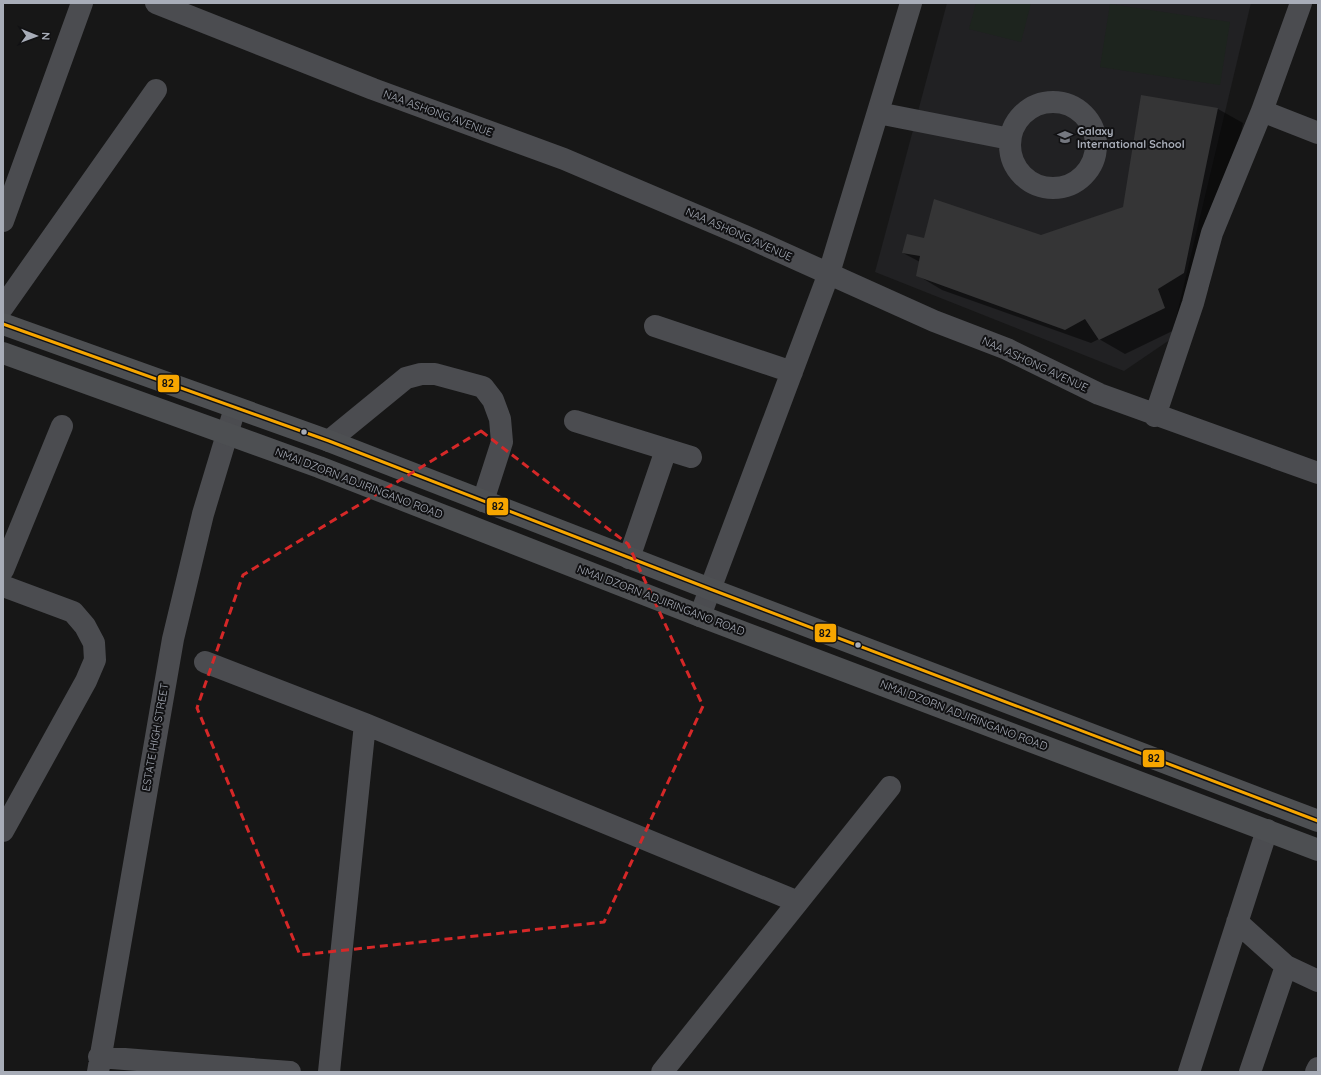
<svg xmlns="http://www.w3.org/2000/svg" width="1321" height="1075" viewBox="0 0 1321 1075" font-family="Quicksand,sans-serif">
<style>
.built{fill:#212123}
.pitch{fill:#1d241e}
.shadow{fill:#0007}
.building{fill:#353536}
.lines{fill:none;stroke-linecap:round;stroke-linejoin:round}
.minor{stroke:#4b4c50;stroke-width:22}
.major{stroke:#4d4f52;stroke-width:22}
.bus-1-casing{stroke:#111113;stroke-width:6}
.bus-1{stroke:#f7a600;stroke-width:3}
.marked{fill:none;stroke:#d62828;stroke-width:3;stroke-dasharray:8 5;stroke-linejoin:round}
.bus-dot{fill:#a8adb8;stroke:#111113;stroke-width:1.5}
.labels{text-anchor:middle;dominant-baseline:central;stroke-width:4;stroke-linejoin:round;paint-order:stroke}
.street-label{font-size:11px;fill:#a8adb8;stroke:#111113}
.poi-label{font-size:11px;font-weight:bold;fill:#a8adb8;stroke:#111113;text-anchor:start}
.line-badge{stroke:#111113;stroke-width:1.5}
.pale-badge-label{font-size:11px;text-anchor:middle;font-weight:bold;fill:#111}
</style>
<rect width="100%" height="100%" fill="#171717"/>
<path class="built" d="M947,3H1251L1171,339L1124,371L875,272Z"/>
<path class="pitch" d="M976,3H1031L1021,42L969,29Z
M1110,4L1230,22L1220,85L1100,67Z"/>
<path class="shadow" d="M1142,97L1218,109L1243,123L1209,288L1183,304L1189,323L1125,354L1099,339L1091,343L942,290L917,275L920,262L903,253L924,239L1041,236L1124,207Z"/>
<path class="building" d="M1141,95L1218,108L1184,273L1158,289L1165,308L1099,340L1085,319L1065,330L916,276L920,256L902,253L907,234L924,238L934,199L1041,235L1123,207Z"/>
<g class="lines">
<path class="minor" d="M156,3L373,89L564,159L745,236L934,321L1007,349L1099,394L1318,473
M1010 145a43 43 0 1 1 86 0a43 43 0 1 1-86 0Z
M1262,111L1318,133
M878,113L1010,139
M3,221L82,3
M3,307L156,90
M655,326L792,372
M1155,416L1193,303L1212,233L1262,111L1301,3
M575,421L691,457
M329,441L406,378L421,374H435L483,387L493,400L500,419L502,442L483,501
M629,558L666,450
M3,570L62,426
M3,586L73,612L85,626L94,643L95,660L86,681L3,831
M700,616L829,273L911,3
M205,662L365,724L798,902
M1237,922L1286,966L1318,981
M99,1057L290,1072
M98,1072L173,639L203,514L235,408
M329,1072L365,724
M662,1072L890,787
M1189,1072L1267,830
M1250,1072L1286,966
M1316,1072L1318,1068"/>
<path class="major" d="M3,324L329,441L710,589L1318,821
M3,353L319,467L700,616L1318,850"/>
<g class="bus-1-casing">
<path id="bus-1" d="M3,324L329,441L710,589L1318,821"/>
</g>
<use href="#bus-1" class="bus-1"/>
</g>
<path class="marked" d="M481,431L628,544L703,706L604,922L300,955L197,708L243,575Z"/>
<defs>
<g id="school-bare" transform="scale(1.2)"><path d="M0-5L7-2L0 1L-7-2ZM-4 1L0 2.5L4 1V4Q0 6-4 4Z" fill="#757880" stroke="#111113" stroke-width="2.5" paint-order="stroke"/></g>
</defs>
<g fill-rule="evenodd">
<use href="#school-bare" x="1065" y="137"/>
</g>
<g class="bus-dot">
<circle cx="304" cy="432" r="3.5"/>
<circle cx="858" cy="645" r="3.5"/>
</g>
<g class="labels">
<g class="street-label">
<text transform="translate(438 113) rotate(20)">NAA ASHONG AVENUE</text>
<text transform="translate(739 234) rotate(24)">NAA ASHONG AVENUE</text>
<text transform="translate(1035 364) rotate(25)">NAA ASHONG AVENUE</text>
<text transform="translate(359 483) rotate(21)">NMAI DZORN ADJIRINGANO ROAD</text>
<text transform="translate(661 600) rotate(21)">NMAI DZORN ADJIRINGANO ROAD</text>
<text transform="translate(964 715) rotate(21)">NMAI DZORN ADJIRINGANO ROAD</text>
<text transform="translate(155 737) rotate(-80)">ESTATE HIGH STREET</text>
</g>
<g class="poi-label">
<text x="1077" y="131">Galaxy<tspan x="1077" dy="13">International School</tspan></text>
</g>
</g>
<g class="line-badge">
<rect x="157" y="374" width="23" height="19" rx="4" fill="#f7a600"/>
<rect x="486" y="497" width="23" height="19" rx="4" fill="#f7a600"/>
<rect x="814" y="623" width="23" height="20" rx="4" fill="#f7a600"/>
<rect x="1142" y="749" width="23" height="19" rx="4" fill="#f7a600"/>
</g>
<g class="pale-badge-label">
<text x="168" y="387">82</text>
<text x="498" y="510">82</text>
<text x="825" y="637">82</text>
<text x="1154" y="762">82</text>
</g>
<rect width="1321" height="1075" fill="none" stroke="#a8adb8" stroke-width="8"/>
<g transform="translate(36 36) rotate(91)" stroke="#111113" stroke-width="3" paint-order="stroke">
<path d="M0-3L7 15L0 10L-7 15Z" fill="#a8adb8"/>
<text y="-6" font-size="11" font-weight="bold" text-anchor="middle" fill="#a8adb8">N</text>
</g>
</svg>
